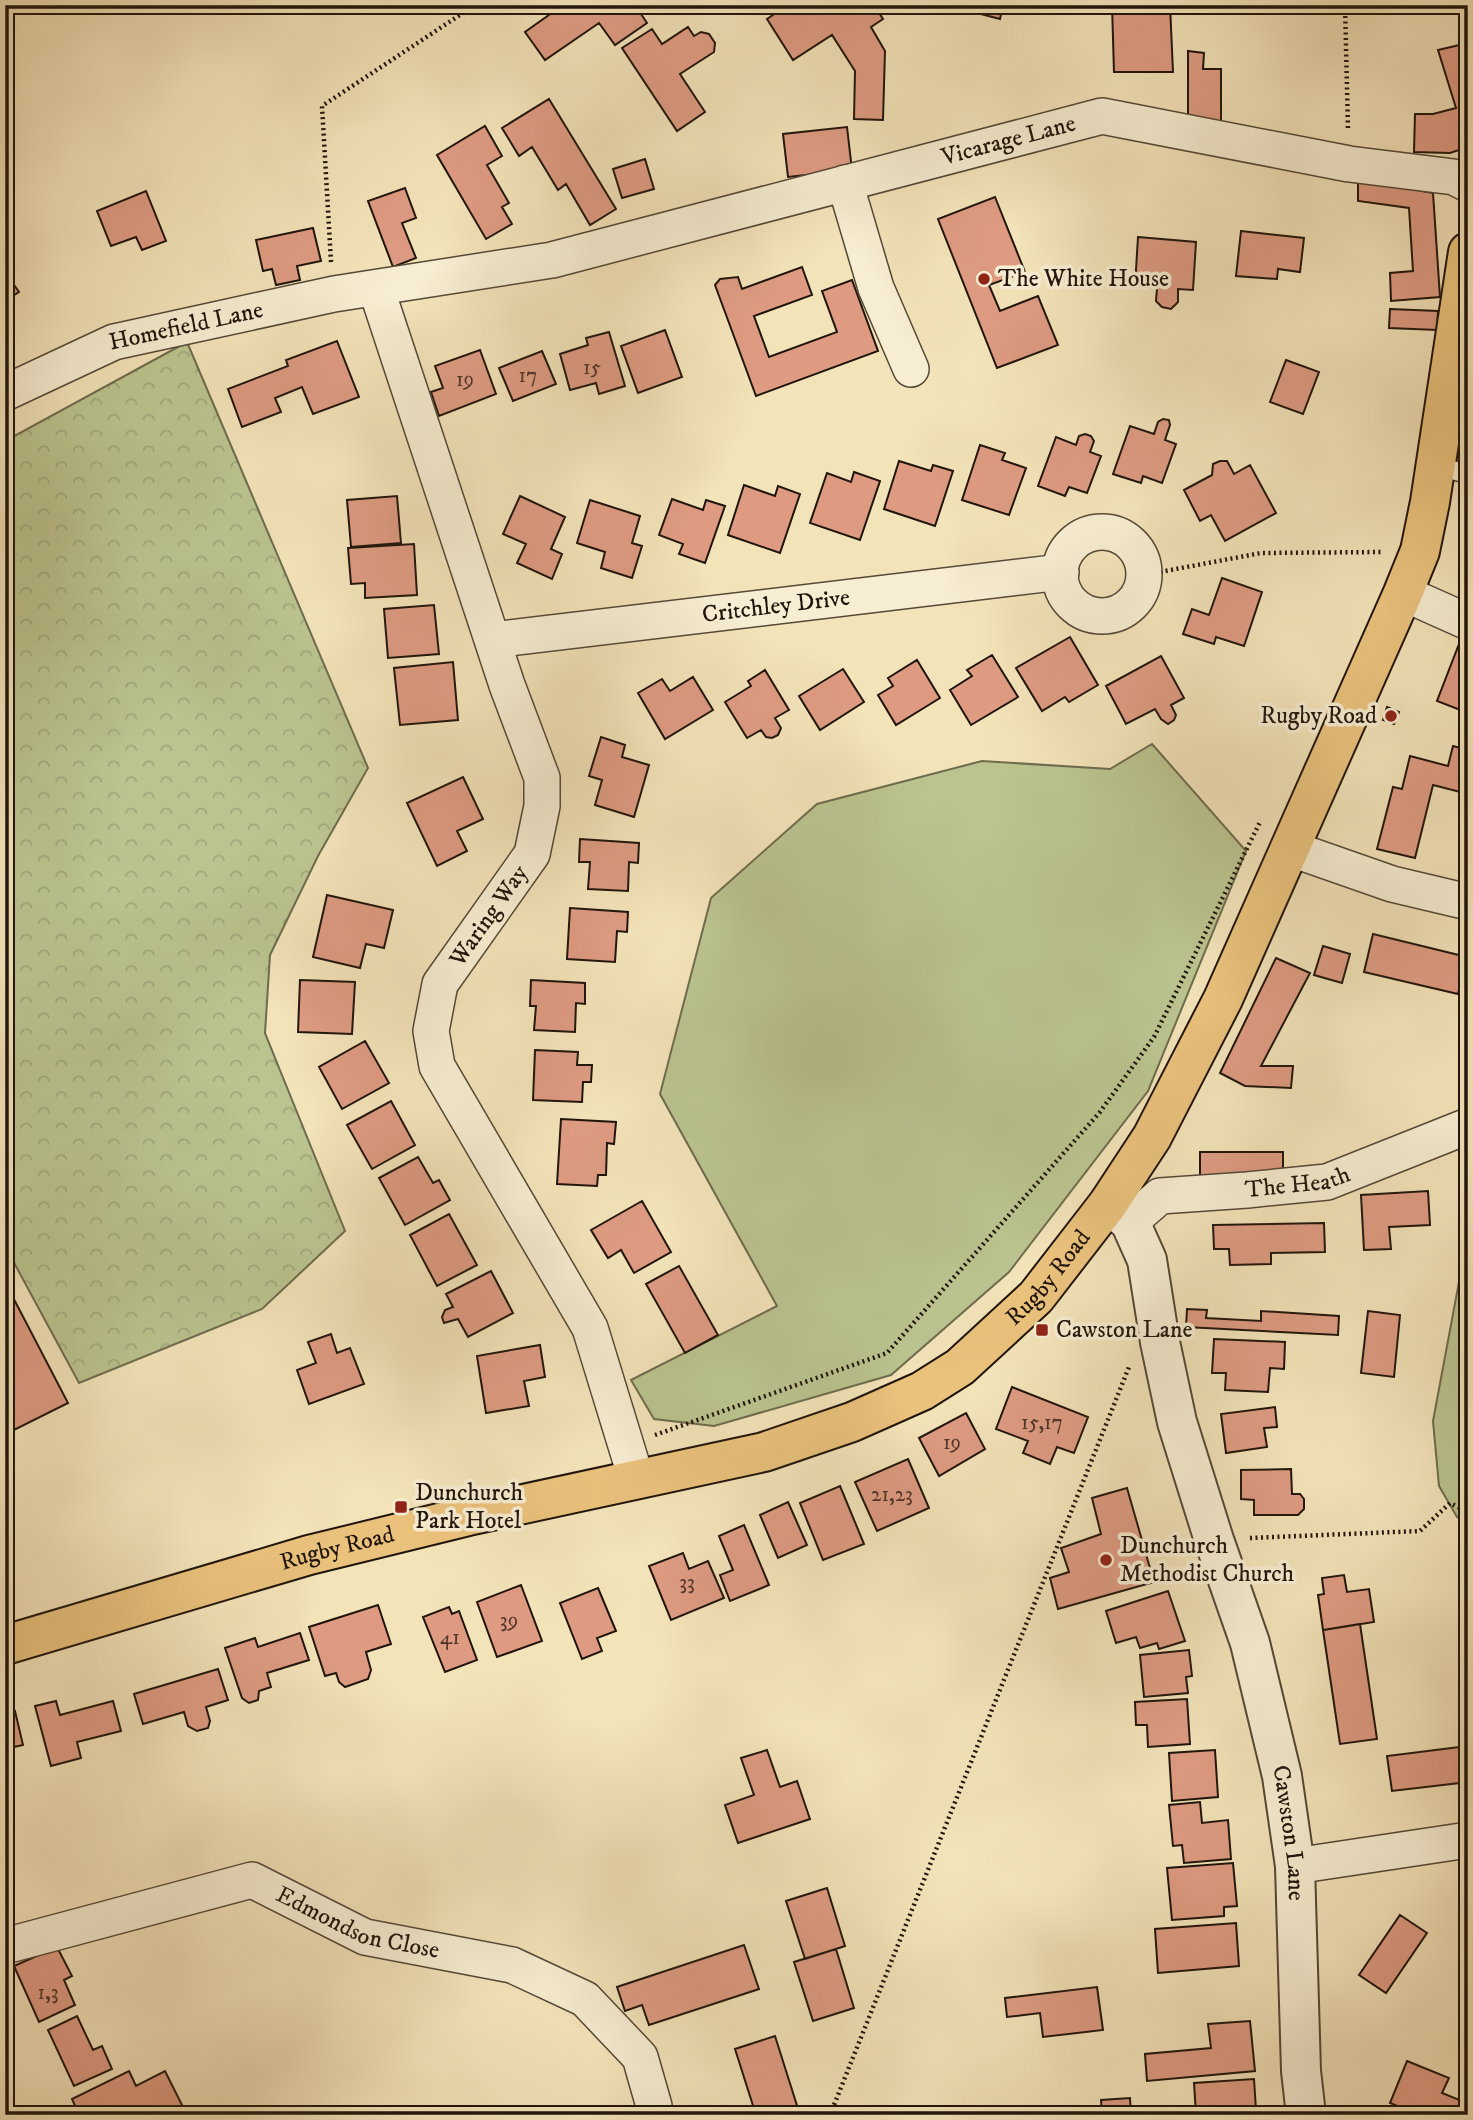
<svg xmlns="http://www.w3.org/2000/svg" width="1473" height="2120" viewBox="0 0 1473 2120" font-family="'IM FELL DW Pica',serif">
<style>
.green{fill:#bbc48f;stroke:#6e6c4e;stroke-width:2}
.forest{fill:url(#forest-crowns);stroke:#6e6c4e;stroke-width:2}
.building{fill:#de9b82;stroke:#20150c;stroke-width:2}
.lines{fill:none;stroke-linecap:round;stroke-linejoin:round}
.service-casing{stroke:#554837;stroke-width:21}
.minor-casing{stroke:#554837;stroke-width:38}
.tertiary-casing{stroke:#554837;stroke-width:42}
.primary-casing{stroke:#20150c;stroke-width:42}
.path{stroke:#20150c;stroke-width:4.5;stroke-dasharray:2 3.5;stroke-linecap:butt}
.service{stroke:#f7edd2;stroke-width:18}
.minor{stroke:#f7edd2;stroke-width:35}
.tertiary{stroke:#f7edd2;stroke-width:38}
.primary{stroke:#eac27c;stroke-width:38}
.poi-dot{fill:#8f2418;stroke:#f7edd2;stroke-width:2.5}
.labels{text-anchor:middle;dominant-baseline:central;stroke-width:7;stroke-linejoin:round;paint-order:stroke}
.number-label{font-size:21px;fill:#50362a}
.street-label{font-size:24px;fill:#20150c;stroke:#f7edd2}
.poi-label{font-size:24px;fill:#20150c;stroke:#f7edd2;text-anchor:start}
</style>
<defs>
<pattern id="forest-crowns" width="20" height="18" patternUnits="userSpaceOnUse" patternTransform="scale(1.75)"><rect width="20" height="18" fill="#bbc48f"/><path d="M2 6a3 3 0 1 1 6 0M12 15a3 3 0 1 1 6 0" fill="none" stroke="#a0a87a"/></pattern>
</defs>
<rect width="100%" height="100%" fill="#f3e3b9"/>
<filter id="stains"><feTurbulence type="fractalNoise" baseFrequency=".00286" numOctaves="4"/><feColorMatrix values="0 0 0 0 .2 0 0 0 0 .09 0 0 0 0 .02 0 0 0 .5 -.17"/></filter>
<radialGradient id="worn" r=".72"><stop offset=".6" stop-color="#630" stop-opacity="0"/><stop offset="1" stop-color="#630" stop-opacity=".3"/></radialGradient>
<path class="green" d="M1152,744L1246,851L1148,1091L1009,1272L891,1375L714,1426L654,1419L631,1380L777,1306L660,1094L711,898L817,804L982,761L1110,769Z
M1464,1255H1468V1523L1457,1517L1439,1486L1433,1421Z"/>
<path class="forest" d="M187,342L368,768L318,856L270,955L265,1033L345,1231L262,1309L79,1383L5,1246V441Z"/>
<path class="building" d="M563,5H635L647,23L615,45L599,23L545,60L525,32Z
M788,5H874L883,19L871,27L885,51L883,120L854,119L855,71L832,35L793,60L767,19Z
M946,5H1003L1000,19Z
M1112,5H1170L1173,72H1114Z
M688,27L694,36L701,32L709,34L715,43L714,52L680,74L705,112L677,131L622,48L652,29L662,44Z
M1468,43V147L1450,153L1414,152L1415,114H1433L1456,108L1438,50Z
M1188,51L1204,53L1203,69H1221V131L1188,126Z
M549,99L616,209L590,225L566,184L558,190L532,147L519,156L502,128Z
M485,126L502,156L487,165L509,203L502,207L512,224L486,239L437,155Z
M847,127L852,170L788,177L783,134Z
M645,159L654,189L622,198L613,169Z
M1358,179L1433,193L1440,297L1391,301L1390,273L1413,271L1409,208L1358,201Z
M405,188L416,218L402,223L416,258L393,267L368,201Z
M146,191L166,241L142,250L136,237L111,246L97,211Z
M995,197L1025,272L989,285L1000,311L1038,296L1058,345L997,368L938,219Z
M313,228L321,261L297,266L300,280L276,285L272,269L263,271L256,240Z
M1241,231L1304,238L1300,272L1278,269L1277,279L1236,276Z
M1138,237L1196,242L1193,290L1178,289V302L1171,309L1162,307L1156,301L1157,288L1135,286Z
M802,267L812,295L754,316L769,357L837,332L822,291L852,280L878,351L756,396L715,285L720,279L738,277L742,289Z
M5,272L19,292L5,301Z
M1390,309L1438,311L1437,330L1389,328Z
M665,330L682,377L638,393L621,346Z
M609,332L625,386L599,394L596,383L570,390L560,354L588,345L586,338Z
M337,341L359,397L313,414L302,387L275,398L281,412L242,427L228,389L288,366L286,360Z
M480,350L496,394L439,416L431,392L443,388L435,366Z
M542,351L556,384L513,401L499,368Z
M1286,360L1319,372L1303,414L1270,402Z
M1163,419L1169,420L1170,425L1165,440L1176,444L1162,483L1143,476L1141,483L1113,474L1130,426L1154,434L1158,422Z
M1085,434L1091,436L1094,441L1090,452L1101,456L1087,493L1069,487L1065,496L1038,486L1056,437L1076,445L1079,436Z
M980,445L1005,453L1002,460L1026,468L1009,515L962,500Z
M899,461L931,471L933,465L953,471L935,526L884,509Z
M1220,461H1227L1234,474L1250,465L1276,513L1225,541L1211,515L1200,521L1184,490L1212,475L1213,464Z
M854,472L880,481L860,540L810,523L827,473L851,482Z
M744,485L775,496L778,486L800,494L780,553L728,535Z
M397,496L401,543L351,547L347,500Z
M520,496L565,517L551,549L562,554L552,579L517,563L526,544L503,534Z
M672,499L703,510L706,500L725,506L705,563L679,554L683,544L659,535Z
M590,500L640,516L632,543L642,546L632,578L601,568L605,552L577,543Z
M414,544L417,595L365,598V583L351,584L348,548Z
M1222,578L1262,592L1244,646L1216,637L1214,644L1183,634L1192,609L1209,615Z
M434,605L439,654L388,658L384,609Z
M1070,637L1098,685L1069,702L1065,697L1042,711L1016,668Z
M1459,644L1468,647V713L1437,701Z
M992,655L1018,697L971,725L950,690L972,676L967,670Z
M1161,656L1184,698L1171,705L1176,715L1174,720L1168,724L1161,719L1155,709L1126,724L1106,686Z
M917,660L940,698L896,725L878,695L893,686L888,678Z
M453,662L458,720L400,725L394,668Z
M843,669L864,702L820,730L799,696Z
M765,670L789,710L775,718L781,728L778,735L772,738L766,737L761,730L747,738L725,702L751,686L748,681Z
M693,677L713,710L665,739L638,693L662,679L670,691Z
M1387,707L1399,712L1394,724L1383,720Z
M601,737L625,745L622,757L649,765L634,817L595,805L602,780L589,776Z
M1453,746L1468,750V794L1433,785L1415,858L1377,849L1393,787L1402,789L1410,756L1448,766Z
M463,777L483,819L457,831L467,851L437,866L407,803Z
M580,839L639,843L638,863L629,862L628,891L588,889L590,862H579Z
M327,895L393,910L384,948L366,944L360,968L313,957Z
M570,908L628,912L627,932L617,931L615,962L567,959Z
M1373,934L1467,957L1458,994L1364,972Z
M1323,946L1350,954L1342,983L1314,975Z
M1468,953V990L1459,988Z
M1276,958L1310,973L1261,1066H1293L1291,1088L1245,1086L1220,1073Z
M300,980L355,982L352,1034L298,1032Z
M531,980L585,983V1004L576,1003L575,1032L534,1030L536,1006H530Z
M365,1041L389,1083L342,1109L319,1067Z
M535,1050L578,1052L577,1065H592L591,1082H583L582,1102L533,1100Z
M391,1101L415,1145L372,1169L347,1125Z
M561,1119L616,1122L614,1144L607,1143L606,1175H598L597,1186L557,1184Z
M1200,1152H1283V1177L1200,1178Z
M418,1157L433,1183L439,1180L450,1200L405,1225L379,1178Z
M1428,1191L1430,1225L1389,1227L1391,1249L1364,1250L1361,1195Z
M642,1201L671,1252L634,1273L621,1250L608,1258L591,1230Z
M449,1214L477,1265L437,1286L410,1235Z
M1324,1223L1325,1252L1271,1253V1264L1230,1265L1229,1249H1214L1213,1225Z
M679,1266L718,1335L685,1353L646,1284Z
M491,1271L513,1313L468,1337L458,1319L444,1323L442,1317L445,1310L453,1307L446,1294Z
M5,1282L68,1403L8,1433L5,1428Z
M1187,1309L1207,1310L1206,1318L1261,1321V1311L1339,1316L1338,1335L1186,1327Z
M1368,1311L1400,1315L1394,1377L1361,1373Z
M331,1334L337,1353L350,1348L364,1384L309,1404L297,1370L316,1363L308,1342Z
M1214,1339L1285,1342L1284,1369L1270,1368L1268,1392L1225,1390L1226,1373H1212Z
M540,1345L545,1377L524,1381L529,1406L486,1413L477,1356Z
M1012,1387L1088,1417L1074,1453L1057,1447L1050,1464L1023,1453L1028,1441L996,1429Z
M1275,1407L1277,1427L1264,1428L1267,1447L1226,1453L1221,1414Z
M966,1413L985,1449L939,1476L919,1438Z
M908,1459L929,1508L877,1531L855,1482Z
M1291,1469L1292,1494H1300L1304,1499V1509L1298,1515H1254V1500L1241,1499V1470Z
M840,1486L864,1544L823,1560L800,1503Z
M1127,1488L1154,1582L1058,1609L1050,1578L1069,1572L1061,1548L1101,1534L1092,1498Z
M788,1502L807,1545L778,1558L760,1515Z
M744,1525L769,1585L730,1601L720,1575L733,1570L719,1536Z
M683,1553L689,1569L708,1561L724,1598L671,1620L649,1566Z
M1344,1575L1347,1592L1369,1589L1374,1622L1323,1630L1318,1595L1324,1594L1322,1578Z
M521,1585L542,1641L497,1657L477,1602Z
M598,1588L616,1631L597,1638L602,1651L582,1659L560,1603Z
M1168,1591L1185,1641L1159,1649L1157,1643L1140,1648L1136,1637L1116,1643L1106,1611Z
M378,1605L391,1644L366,1652L371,1670L368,1679L345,1687L339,1682L336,1673L325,1676L309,1627Z
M449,1607L452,1614L459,1611L477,1660L445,1672L423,1617Z
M1360,1624L1377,1739L1340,1744L1323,1630Z
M300,1633L309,1660L267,1673L271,1687L259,1691L258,1700L249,1703L242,1698L225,1648L255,1638L258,1647Z
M1189,1650L1192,1676L1186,1677L1188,1693L1144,1697L1140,1655Z
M218,1669L228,1700L206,1707L210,1721L208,1728L197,1731L188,1726L184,1712L143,1724L134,1694Z
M1187,1699L1190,1744L1148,1747L1147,1725H1136L1135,1702Z
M56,1701L60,1715L113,1701L121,1731L77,1742L81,1758L51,1766L35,1706Z
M15,1711L23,1745L5,1749V1714Z
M1468,1746V1782L1392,1791L1387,1756Z
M767,1750L780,1787L797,1781L810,1819L738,1843L725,1805L754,1795L741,1758Z
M1215,1750L1218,1797L1172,1801L1169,1753Z
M1200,1802L1202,1823L1228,1820L1231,1859L1184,1863L1182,1845L1173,1846L1169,1805Z
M1233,1863L1237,1906L1224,1907V1916L1172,1920L1167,1868Z
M827,1888L845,1946L805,1959L786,1901Z
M1400,1915L1427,1933L1386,1993L1359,1975Z
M1236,1923L1239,1966L1158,1973L1155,1929Z
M744,1945L759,1989L649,2025L642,2005L625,2011L617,1987Z
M57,1947L72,1976L64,1980L75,2005L39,2022L14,1966Z
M836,1949L854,2008L813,2021L794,1962Z
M1097,1987L1103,2030L1043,2037L1040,2013L1007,2017L1005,1998Z
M77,2016L93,2050L102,2046L112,2069L74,2086L48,2030Z
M1250,2021L1255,2071L1147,2081L1145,2054L1211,2048L1208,2024Z
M775,2036L800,2115H756L735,2049Z
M1407,2061L1449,2078L1442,2093L1462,2101L1456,2115H1419L1390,2103Z
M129,2071L136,2086L165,2071L186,2113L79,2115L72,2099Z
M1254,2079L1256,2110L1196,2114L1194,2083Z
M1130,2098L1131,2115H1102L1101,2100Z"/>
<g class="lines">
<g class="service-casing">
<path id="service" d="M1436,466L1468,474"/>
</g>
<g class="minor-casing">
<g id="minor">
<path d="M845,183L876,288L911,369"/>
<path d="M376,288L507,685L542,778V806L532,854L440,984L431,1031L437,1066L590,1328L636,1478"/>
<path id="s1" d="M5,393L114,342L334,294L552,260L1102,116L1349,164L1454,177L1468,184"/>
<circle cx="1102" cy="574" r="42"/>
<path d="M1403,593L1468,622"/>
<path id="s2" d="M493,640L1061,572"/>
<path d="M1289,848L1392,884L1468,902"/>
<path id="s3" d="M1130,1222L1160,1196L1247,1190L1327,1182L1468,1126"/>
<path d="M1295,1866L1468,1840"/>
<path id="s4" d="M5,1946L252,1880L365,1937L512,1965L585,1999L640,2057L654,2106"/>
</g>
</g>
<g class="tertiary-casing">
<g id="tertiary">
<path id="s5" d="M1108,1204L1130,1222L1147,1260L1160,1342L1177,1422L1214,1540L1250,1643L1282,1776L1295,1866L1301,2071L1306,2115"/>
</g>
</g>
<g class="primary-casing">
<g id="primary">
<path id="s6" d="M5,1645L309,1555L468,1516L764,1452L852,1422L922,1391L960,1367L1036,1297L1108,1204L1152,1137L1223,999L1403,593L1420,551L1430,502L1468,252"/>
</g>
</g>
<path class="path" d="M1345,5L1348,130
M331,262L322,106L475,5
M1144,575L1261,553L1383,552
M655,1435L887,1353L1100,1112L1154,1037L1261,820
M1250,1538L1420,1531L1450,1503L1468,1512
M830,2115L1129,1367"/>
<use href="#service" class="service"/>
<use href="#minor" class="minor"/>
<use href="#tertiary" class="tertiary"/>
<use href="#primary" class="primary"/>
</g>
<g class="poi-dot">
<circle cx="984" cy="279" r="7"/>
<circle cx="1391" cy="716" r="7"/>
<rect x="1035" y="1323" width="14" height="14" rx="3.5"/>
<rect x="394" y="1500" width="14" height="14" rx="3.5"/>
<circle cx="1106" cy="1560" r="7"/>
</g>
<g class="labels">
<g class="number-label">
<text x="592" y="368">15</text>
<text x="528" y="376">17</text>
<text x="465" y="380">19</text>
<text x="1042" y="1423">15,17</text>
<text x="952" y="1443">19</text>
<text x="892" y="1495">21,23</text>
<text x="687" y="1583">33</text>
<text x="509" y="1621">39</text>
<text x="450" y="1638">41</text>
<text x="48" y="1993">1,3</text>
</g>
<g class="street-label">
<text stroke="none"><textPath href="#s1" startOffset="1038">Vicarage Lane</textPath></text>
<text stroke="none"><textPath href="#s1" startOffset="194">Homefield Lane</textPath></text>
<text stroke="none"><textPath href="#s2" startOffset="285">Critchley Drive</textPath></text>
<text transform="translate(489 916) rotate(-55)">Waring Way</text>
<text stroke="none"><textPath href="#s3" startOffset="178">The Heath</textPath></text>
<text stroke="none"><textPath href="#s6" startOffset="1124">Rugby Road</textPath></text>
<text stroke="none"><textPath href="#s6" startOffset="346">Rugby Road</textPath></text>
<text stroke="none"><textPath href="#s5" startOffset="662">Cawston Lane</textPath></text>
<text stroke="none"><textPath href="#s4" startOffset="371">Edmondson Close</textPath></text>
</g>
<g class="poi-label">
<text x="998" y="279">The White House</text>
<text x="1377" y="716" text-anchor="end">Rugby Road</text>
<text x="1056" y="1330">Cawston Lane</text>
<text x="415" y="1493">Dunchurch<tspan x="415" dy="28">Park Hotel</tspan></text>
<text x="1120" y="1546">Dunchurch<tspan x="1120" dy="28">Methodist Church</tspan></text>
</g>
</g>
<rect width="1473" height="2120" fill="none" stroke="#f3e3b9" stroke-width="28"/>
<rect x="7" y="7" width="1459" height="2106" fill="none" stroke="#20150c" stroke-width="3.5"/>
<rect x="14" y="14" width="1445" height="2092" fill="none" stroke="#20150c" stroke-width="2"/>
<rect width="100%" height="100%" filter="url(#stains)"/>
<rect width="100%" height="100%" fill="url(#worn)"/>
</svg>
